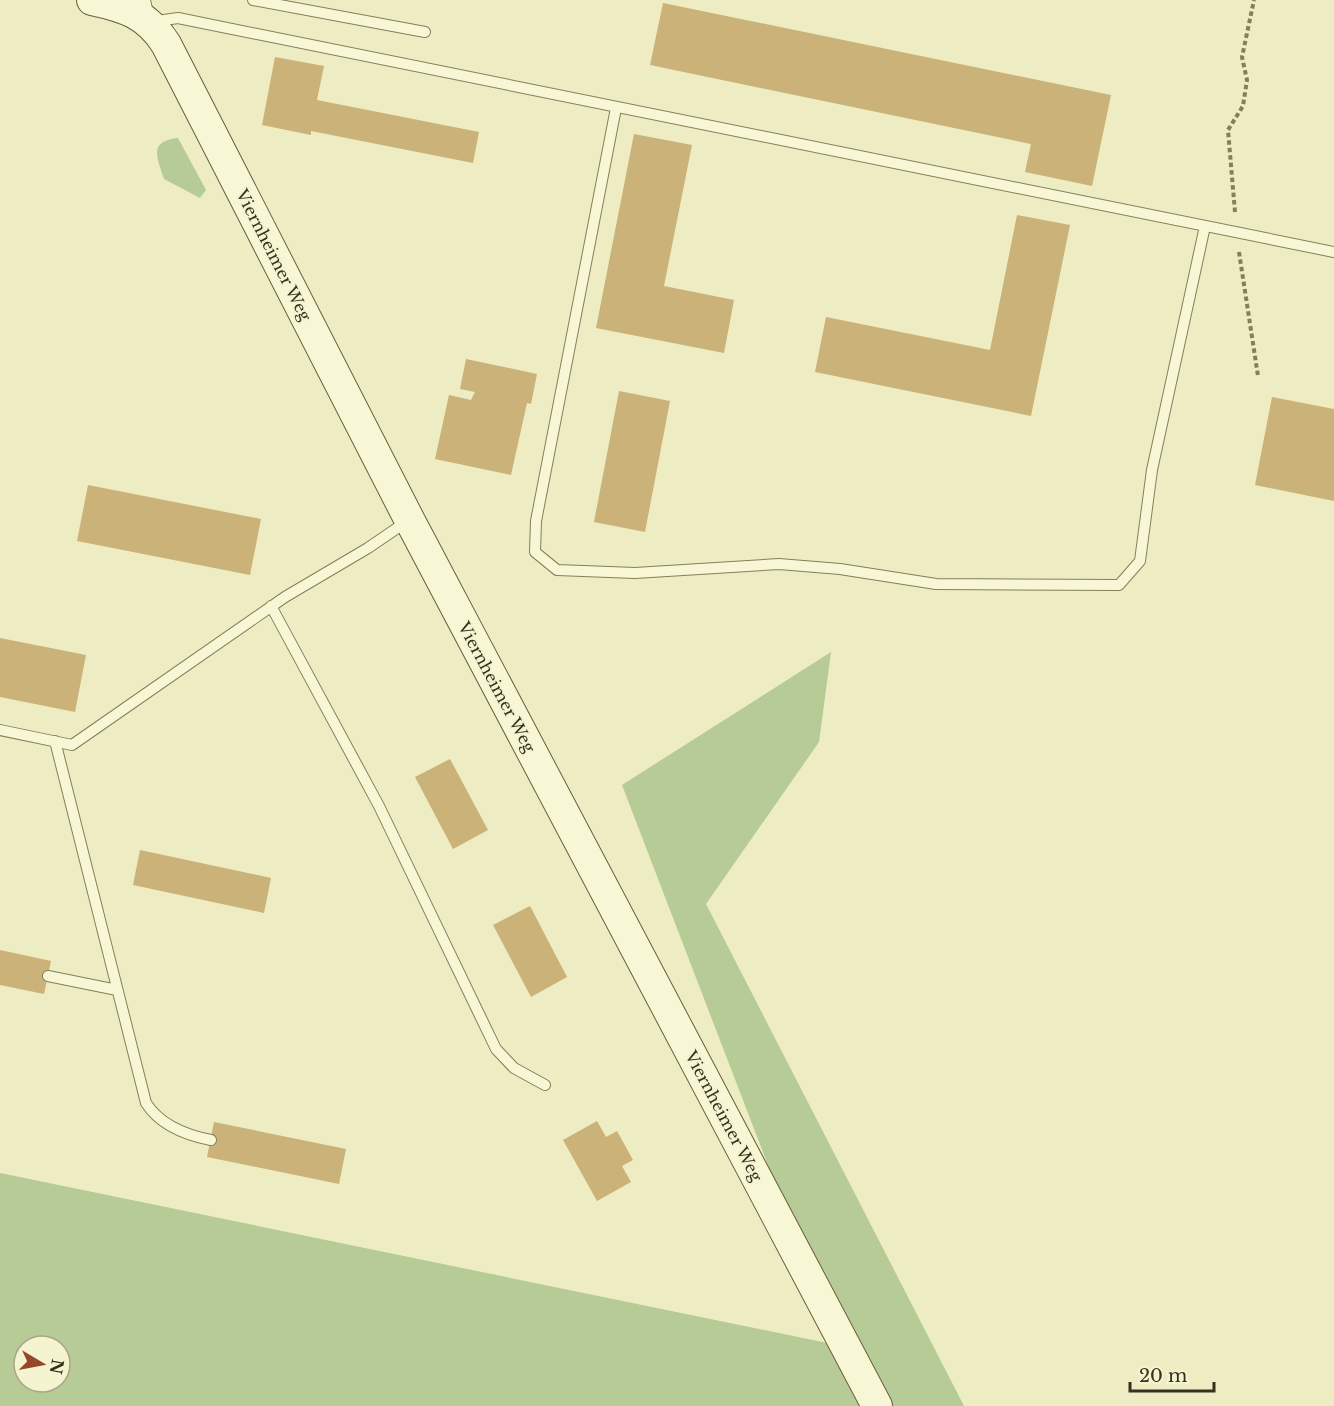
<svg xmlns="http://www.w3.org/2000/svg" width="1334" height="1406" viewBox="0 0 1334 1406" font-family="'Libre Baskerville',serif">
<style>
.green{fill:#b6cb96;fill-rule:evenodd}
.building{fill:#cbb278}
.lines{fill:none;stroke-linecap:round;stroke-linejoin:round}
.lane-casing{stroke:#867e59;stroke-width:12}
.secondary-casing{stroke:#685f3d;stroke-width:32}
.path{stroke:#867e59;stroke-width:4;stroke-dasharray:4.5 3;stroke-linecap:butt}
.lane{stroke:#f8f7d5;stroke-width:10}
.secondary{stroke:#f8f7d5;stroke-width:30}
.labels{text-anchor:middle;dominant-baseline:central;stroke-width:4.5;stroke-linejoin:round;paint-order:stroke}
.street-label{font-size:16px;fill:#36301d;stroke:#f5f4d1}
</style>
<rect width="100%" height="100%" fill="#edecc2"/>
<path class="green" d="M178,138L206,190L200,198L164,179C157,158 148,141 178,138Z
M831,652L819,742L706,904L964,1406H0V1173L837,1345L622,785ZM24,1346H60V1382H24Z"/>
<path class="building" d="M663,3L1111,95L1092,186L1025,172L1031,144L650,65Z
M275,57L324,66L317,100L479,132L473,163L311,131V135L262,125Z
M634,134L692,145L664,286L734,300L724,353L596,328Z
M1017,215L1070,225L1031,416L815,372L826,317L990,350Z
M466,359L537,374L531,404L527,403L511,475L435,459L449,395L471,400L475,392L460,389Z
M619,391L670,401L645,532L594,522Z
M1272,397L1334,409V501L1255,485Z
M88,485L261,519L250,575L77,541Z
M0,638L86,655L75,712L0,697Z
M450,759L488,830L453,849L415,777Z
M140,850L271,878L264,913L133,885Z
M530,906L567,977L531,997L493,925Z
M0,950L51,961L44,994L0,985Z
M597,1121L606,1137L617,1131L633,1160L622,1166L631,1182L597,1201L563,1140Z
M214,1122L346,1149L339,1184L207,1157Z"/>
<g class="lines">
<g class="lane-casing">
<path id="lane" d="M145,0L150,22L178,18L1334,252
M253,0L425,32
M616,108L536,521L535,552L557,570L635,573L779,564L840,569L936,584L1119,585L1140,561L1152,470L1205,226
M271,606L379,806L496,1049L514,1068L545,1085
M0,730L72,745L285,597L368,548L409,520
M55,741L146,1103C160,1125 185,1135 211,1140
M48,976L117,990"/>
</g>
<g class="secondary-casing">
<path id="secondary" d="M92,0C125,7 147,14 166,44L409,519L877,1406"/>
</g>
<path class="path" d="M1235,212L1228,130L1243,106L1247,80L1242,57L1254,0
M1239,252L1258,376"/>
<use href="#lane" class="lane"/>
<use href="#secondary" class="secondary"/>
</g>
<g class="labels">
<g class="street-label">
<text transform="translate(274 255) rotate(63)">Viernheimer Weg</text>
<text transform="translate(497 687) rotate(62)">Viernheimer Weg</text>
<text transform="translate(724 1116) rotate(62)">Viernheimer Weg</text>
</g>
</g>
<g transform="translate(42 1364) rotate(100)"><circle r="28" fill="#f5f4d1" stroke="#a9a689" stroke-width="1.5"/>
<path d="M0-4.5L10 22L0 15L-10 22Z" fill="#94472b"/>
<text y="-9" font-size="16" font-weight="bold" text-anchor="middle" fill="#36301d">N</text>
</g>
<path d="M1130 1382v9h84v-9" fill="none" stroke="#36301d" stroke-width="3"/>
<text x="1139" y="1382" font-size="18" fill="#36301d" stroke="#f5f4d1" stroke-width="4.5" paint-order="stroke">20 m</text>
</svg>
